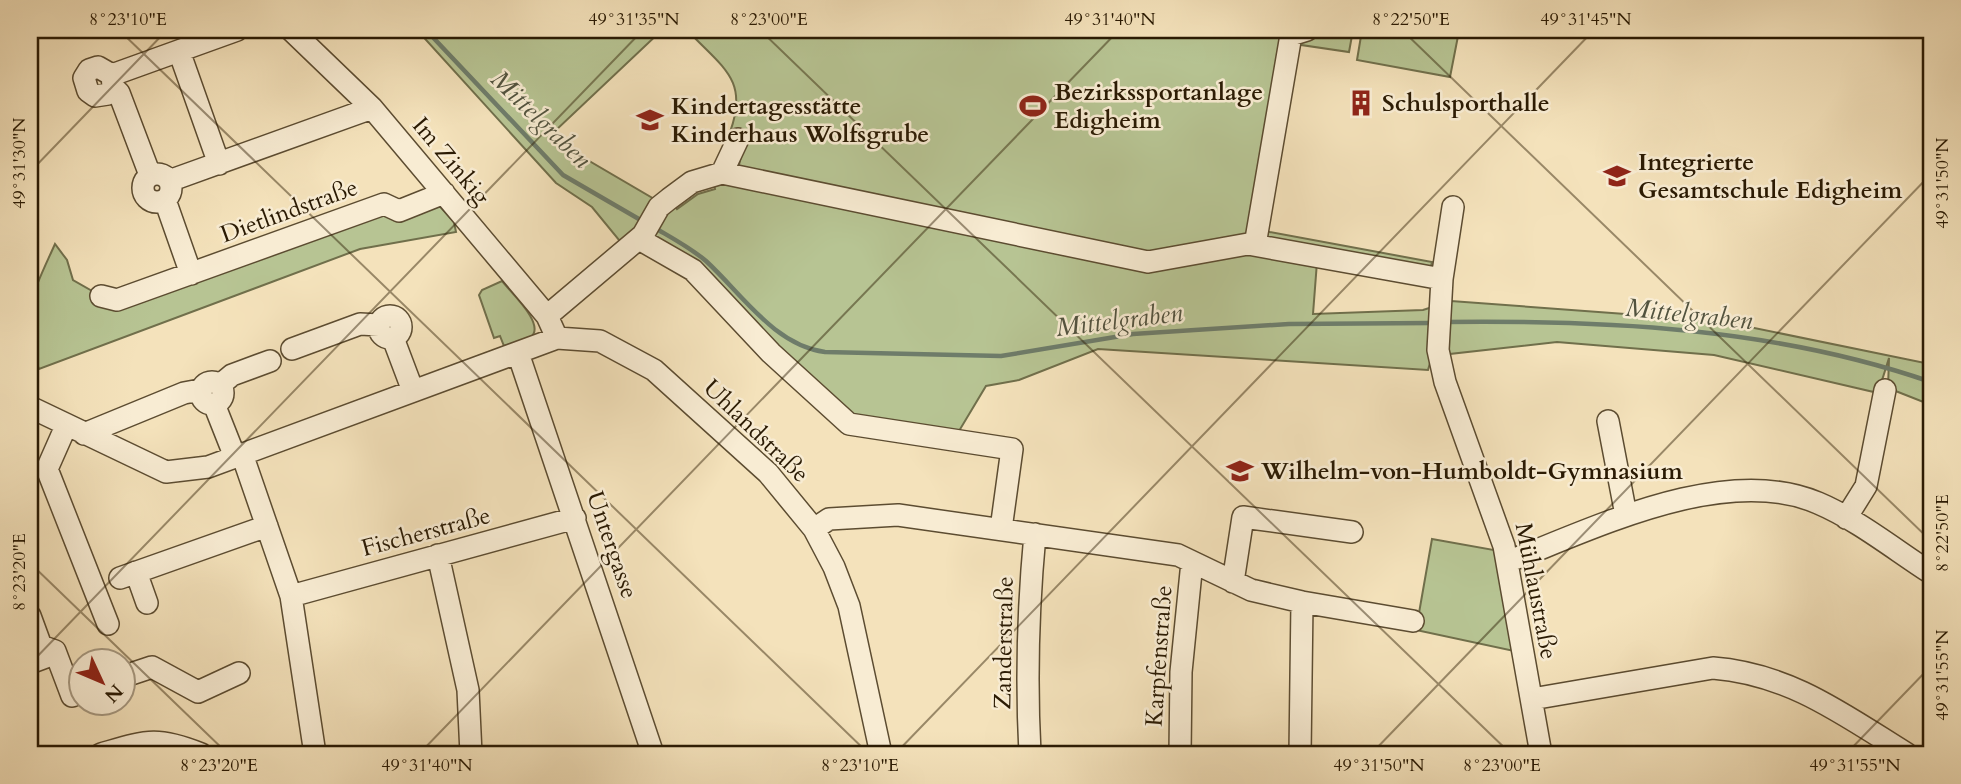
<svg xmlns="http://www.w3.org/2000/svg" width="1961" height="784" viewBox="0 0 1961 784" font-family="Cardo,serif">
<style>
.green{fill:#b7c493;stroke:#706f4b;stroke-width:2}
.lines{fill:none;stroke-linecap:round;stroke-linejoin:round}
.stream{stroke:#6e7c6a;stroke-width:4.5}
.minor-casing{stroke:#5c4c31;stroke-width:24}
.minor{stroke:#f8ecd3;stroke-width:21}
.ticks{fill:none;stroke:#2a1a03;stroke-width:2;stroke-opacity:0.45}
.labels{text-anchor:middle;dominant-baseline:central;stroke-width:5;stroke-linejoin:round;paint-order:stroke}
.poi-label{font-size:24px;font-weight:bold;fill:#2a1a03;stroke:#f8ecd3;text-anchor:start}
.street-label{font-size:24px;fill:#2a1a03;stroke:#f8ecd3}
.water-label{font-size:26px;font-style:italic;fill:#52533f;stroke:#f8ecd3}
.neatline{fill:none;stroke:#2a1a03;stroke-width:2.5}
.ticks-label{font-size:18px;text-anchor:middle;fill:#2a1a03}
</style>
<rect width="100%" height="100%" fill="#f4e2bb"/>
<filter id="stains"><feTurbulence type="fractalNoise" baseFrequency=".00286" numOctaves="4"/><feColorMatrix values="0 0 0 0 .2 0 0 0 0 .09 0 0 0 0 .02 0 0 0 .5 -.17"/></filter>
<radialGradient id="worn" r=".72"><stop offset=".6" stop-color="#630" stop-opacity="0"/><stop offset="1" stop-color="#630" stop-opacity=".3"/></radialGradient>
<path class="green" d="M417,30H662L555,131L574,152L656,200L664,192L677,209L698,194L715,189L712,175L737,173L744,144L730,132C749,80 723,68 689,32L692,30H1353L1349,52L1294,44L1264,231L1432,262L1427,283L1317,262L1313,314L1423,310L1451,301L1720,321L1930,364L1931,405L1888,388L1889,358L1878,393L1714,355L1557,342L1432,356L1428,370L1098,349L1019,380L986,386L956,436L852,421L697,267L623,245L592,207L556,183Z
M1362,30L1459,31L1450,77L1357,60Z
M435,201L454,222L456,232L360,249L39,369C18,317 33,293 55,244L67,260L73,280L101,296L383,209Z
M502,281C510,292 546,324 531,337C525,342 512,344 504,346L500,336L494,338L479,295L482,290Z
M1432,539L1494,550L1514,651L1416,630Z"/>
<g class="lines">
<path class="stream" d="M426,30L563,175L644,222
M655,228C672,238 691,248 706,261C742,294 774,345 825,352L1001,356L1133,334L1289,324L1432,323
M1444,322C1608,320 1775,328 1931,382"/>
<g class="minor-casing">
<path id="minor" d="M291,30L372,108L547,316L557,338
M179,51L219,164
M112,75L237,30
M113,87L108,94L95,96L88,91L84,78L89,70L98,67L112,75L113,87L119,93L150,175
M722,173L1148,262L1248,244L1442,279
M143 188a14 14 0 1 1 28 0a14 14 0 1 1-28 0Z
M169,181L372,108
M165,200L191,274
M1453,207L1442,279L1438,350L1445,382L1504,546L1541,754
M639,239L693,270L771,353L849,424L1012,449L1001,529
M1255,245L1291,35L1307,30
M101,296L117,300L384,204L399,211L444,193
M379 327a11 11 0 1 1 22 0a11 11 0 1 1-22 0Z
M547,316L643,235L659,207L669,199L692,182L722,173L738,139
M393,338L413,391
M292,349L360,324L379,325
M518,353L653,754
M201 393a11 11 0 1 1 22 0a11 11 0 1 1-22 0Z
M220,385L232,375L270,361
M214,404L235,457
M30,407L166,472L208,467L557,338L600,341L654,370L768,473L814,529L834,567L849,606L881,754
M1608,421L1626,515
M66,426L47,469L108,624
M84,434L184,393L200,390
M242,454L291,596L315,754
M1846,518L1866,486L1885,390
M814,529L829,519L898,515L1178,555L1251,590L1302,602L1413,621
M438,555L468,690L471,754
M1507,562C1595,528 1725,463 1818,503C1858,520 1895,550 1931,573
M136,572L147,603
M120,578L267,526
M1233,582L1243,517L1352,532
M291,596L575,518
M30,616L41,646L55,651L72,696L80,692
M30,663L46,657
M122,677L152,667L198,692L239,673
M1532,699L1713,668C1790,674 1844,715 1907,754
M101,754C146,741 156,736 201,754
M1030,754C1026,680 1028,608 1035,534
M1180,754L1181,672L1192,562
M1300,754L1302,602"/>
</g>
<use href="#minor" class="minor"/>
</g>
<path class="ticks" d="M119,30L869,754M760,30L1511,754M1402,30L1931,541M30,172L167,30M30,563L228,754M30,664L643,30M419,754L1119,30M895,754L1594,30M1371,754L1931,174M1846,754L1931,666"/>
<defs>
<g id="building-bare" transform="scale(2.1)"><path d="M-4-6H4V6H1V3H-1V6H-4ZM-2.5-4.3h1.7v1.8h-1.7ZM.8-4.3h1.7v1.8H.8ZM-2.5-1h1.7V.8h-1.7ZM.8-1h1.7V.8H.8Z" fill="#8f2418" stroke="#f8ecd3" stroke-width="2.5" paint-order="stroke"/></g>
<g id="stadium-bare" transform="scale(2.1)"><path d="M0-5a6.5 5 0 1 0 0 10a6.5 5 0 1 0 0-10ZM-3.5-1.8h7v3.6h-7Z" fill="#8f2418" stroke="#f8ecd3" stroke-width="2.5" paint-order="stroke"/></g>
<g id="school-bare" transform="scale(2.1)"><path d="M0-5L7-2L0 1L-7-2ZM-4 1L0 2.5L4 1V4Q0 6-4 4Z" fill="#8f2418" stroke="#f8ecd3" stroke-width="2.5" paint-order="stroke"/></g>
</defs>
<g fill-rule="evenodd">
<use href="#building-bare" x="1361" y="103"/>
<use href="#stadium-bare" x="1033" y="106"/>
<use href="#school-bare" x="650" y="120"/>
<use href="#school-bare" x="1617" y="176"/>
<use href="#school-bare" x="1240" y="471"/>
</g>
<g class="labels">
<g class="poi-label">
<text x="1054" y="92">Bezirkssportanlage<tspan x="1054" dy="28">Edigheim</tspan></text>
<text x="1382" y="103">Schulsporthalle</text>
<text x="671" y="106">Kindertagesstätte<tspan x="671" dy="28">Kinderhaus Wolfsgrube</tspan></text>
<text x="1638" y="162">Integrierte<tspan x="1638" dy="28">Gesamtschule Edigheim</tspan></text>
<text x="1261" y="471">Wilhelm-von-Humboldt-Gymnasium</text>
</g>
<g class="street-label">
<text transform="translate(451 161) rotate(50)">Im Zinkig</text>
<text transform="translate(289 211) rotate(-20)">Dietlindstraße</text>
<text transform="translate(756 431) rotate(44)">Uhlandstraße</text>
<text transform="translate(426 532) rotate(-15)">Fischerstraße</text>
<text transform="translate(612 545) rotate(71)">Untergasse</text>
<text transform="translate(1536 591) rotate(79)">Mühlaustraße</text>
<text transform="translate(1004 643) rotate(-89)">Zanderstraße</text>
<text transform="translate(1159 656) rotate(-86)">Karpfenstraße</text>
</g>
<g class="water-label">
<text transform="translate(541 119) rotate(44)">Mittelgraben</text>
<text transform="translate(1689 314) rotate(6)">Mittelgraben</text>
<text transform="translate(1119 320) rotate(-7)">Mittelgraben</text>
</g>
</g>
<rect width="1961" height="784" fill="none" stroke="#f4e2bb" stroke-width="77"/>
<g transform="translate(102 682) rotate(134)"><circle r="33" fill="#f8ecd3" stroke="#a69880" stroke-width="2"/>
<path d="M0-5L12 26L0 18L-12 26Z" fill="#8f2418"/>
<text y="-10" font-size="19" font-weight="bold" text-anchor="middle" fill="#2a1a03">N</text>
</g>
<rect x="38" y="38" width="1885" height="708" class="neatline"/>
<g class="ticks-label">
<text x="128" y="25">8°23'10"E</text>
<text x="634" y="25">49°31'35"N</text>
<text x="769" y="25">8°23'00"E</text>
<text x="1110" y="25">49°31'40"N</text>
<text x="1411" y="25">8°22'50"E</text>
<text x="1586" y="25">49°31'45"N</text>
<text transform="translate(19 163) rotate(-90)" y="6">49°31'30"N</text>
<text transform="translate(1942 183) rotate(-90)" y="6">49°31'50"N</text>
<text transform="translate(1942 533) rotate(-90)" y="6">8°22'50"E</text>
<text transform="translate(19 572) rotate(-90)" y="6">8°23'20"E</text>
<text transform="translate(1942 675) rotate(-90)" y="6">49°31'55"N</text>
<text x="219" y="771">8°23'20"E</text>
<text x="427" y="771">49°31'40"N</text>
<text x="860" y="771">8°23'10"E</text>
<text x="1379" y="771">49°31'50"N</text>
<text x="1502" y="771">8°23'00"E</text>
<text x="1855" y="771">49°31'55"N</text>
</g>
<rect width="100%" height="100%" filter="url(#stains)"/>
<rect width="100%" height="100%" fill="url(#worn)"/>
</svg>
